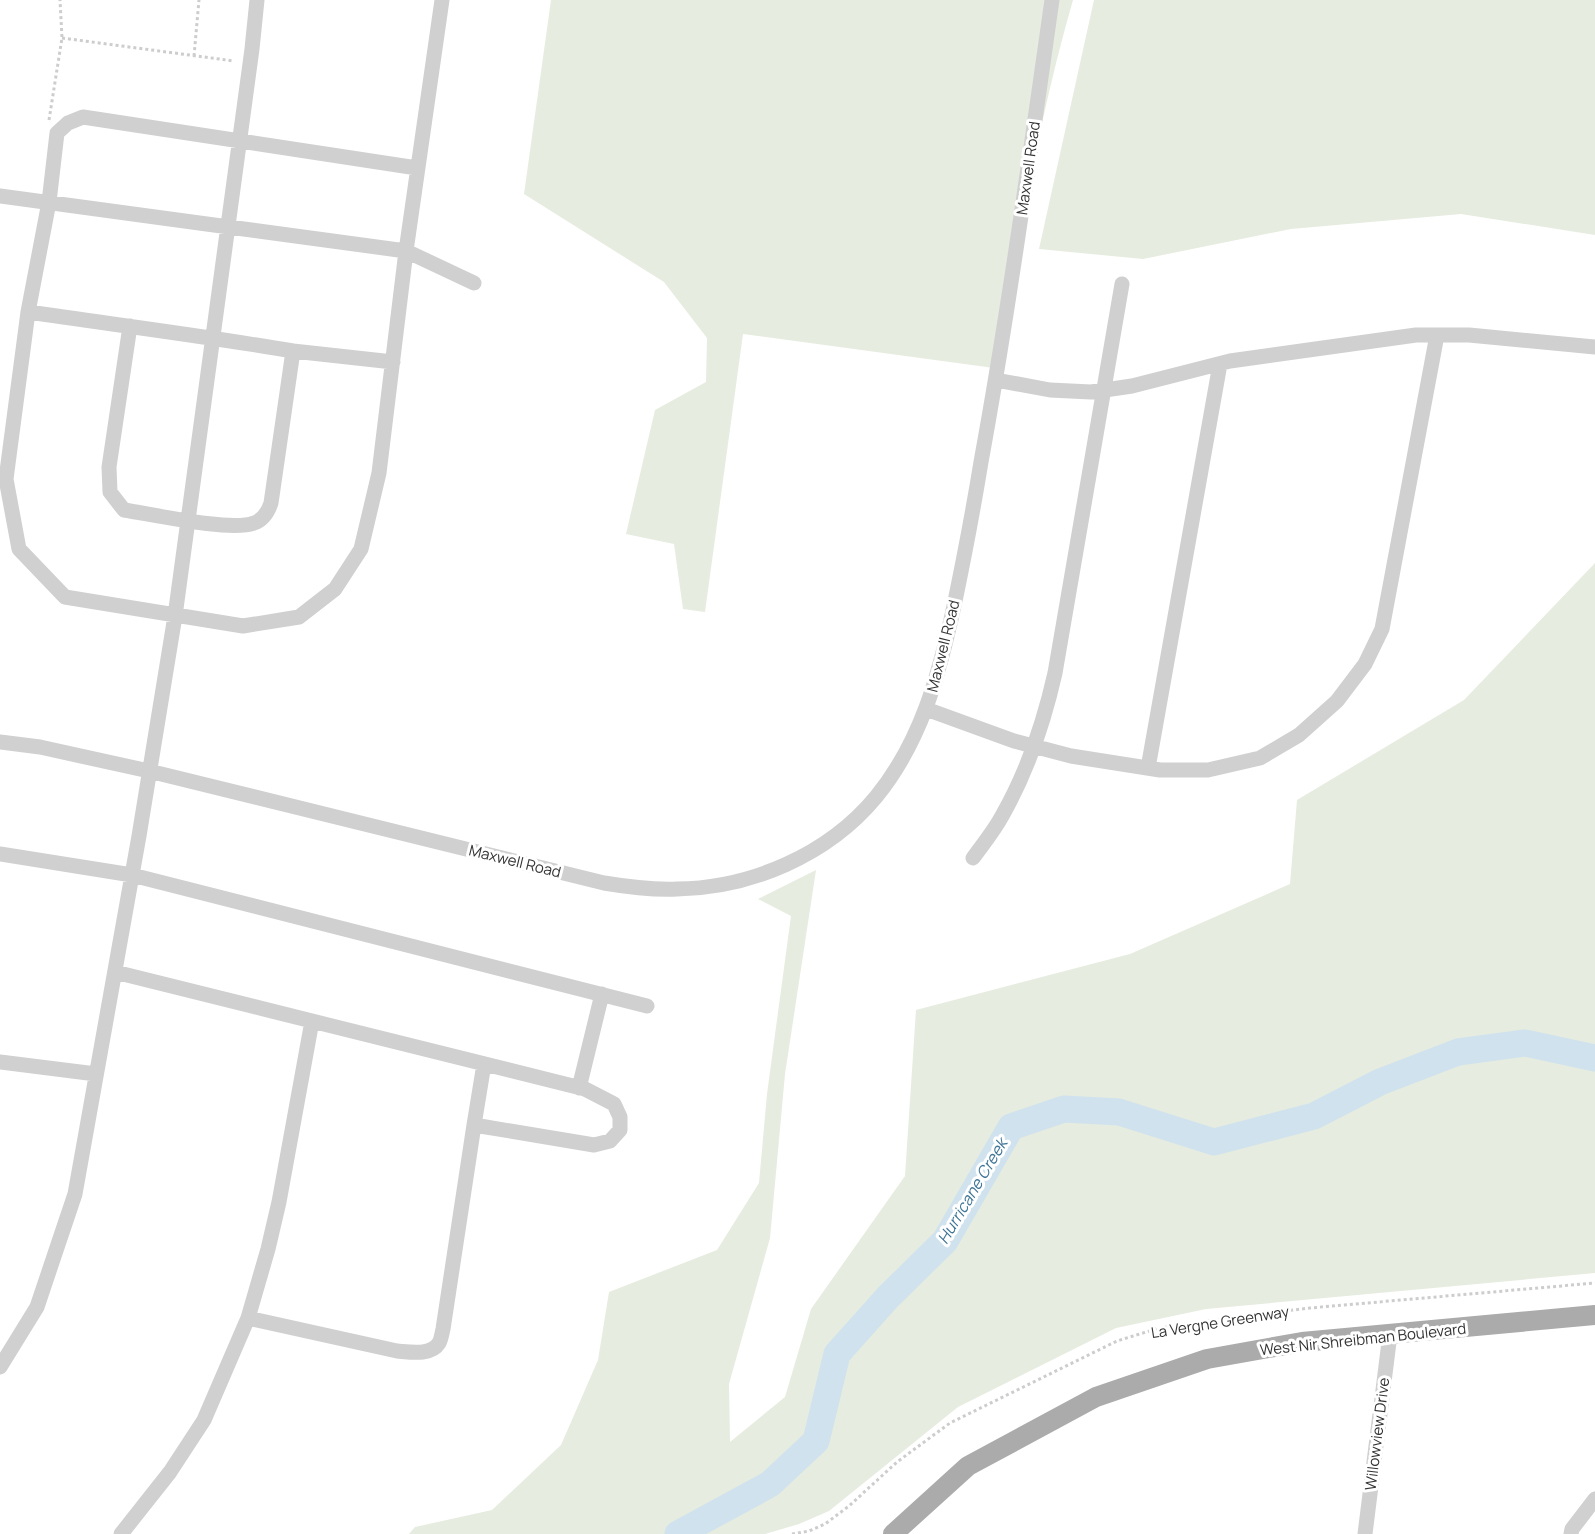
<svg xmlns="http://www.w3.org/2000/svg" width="1595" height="1534" viewBox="0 0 1595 1534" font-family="Manrope,sans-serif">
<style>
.green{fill:#e6ecdf}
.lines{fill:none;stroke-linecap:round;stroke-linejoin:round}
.river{stroke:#cfe2ee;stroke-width:27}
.path{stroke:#cdcdcd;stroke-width:3;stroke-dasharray:3 3;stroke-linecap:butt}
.minor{stroke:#d0d0d0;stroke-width:15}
.major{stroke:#ababab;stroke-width:20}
.labels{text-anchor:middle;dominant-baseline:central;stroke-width:6;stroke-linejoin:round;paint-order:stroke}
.street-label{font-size:15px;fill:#333;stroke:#fff}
.water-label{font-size:16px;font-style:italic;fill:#3f7597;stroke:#fff}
</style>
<rect width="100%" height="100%" fill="#fff"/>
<path class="green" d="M551,0H1073C1038,121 1018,245 994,368L743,334L705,612L683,609L674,544L626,534L655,410L706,382L707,338L664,282L524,194Z
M1094,0H1595V235L1461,214L1291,229L1143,259L1039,249Z
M1595,563V1273L1206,1309L1116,1328L958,1407L829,1511L799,1524L765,1534H409L415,1527L492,1510L561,1445L598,1360L609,1292L717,1250L759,1183L767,1094L791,916L758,899L816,870L785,1074L770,1238L729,1384L730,1442L785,1397L811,1309L905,1176L916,1010L1130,954L1290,884L1297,800L1464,700Z"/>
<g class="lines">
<path class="river" d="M678,1534L770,1484L816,1441L837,1354L888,1297L945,1241L1011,1127L1064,1109L1119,1112L1214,1142L1314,1116L1380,1082L1458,1052L1525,1043L1595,1058"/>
<path class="path" d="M62,38L234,61
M194,56L199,0
M49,120L62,38L60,0
M792,1534L809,1531L825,1524L849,1506L897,1462L950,1423L1117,1341L1159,1328L1234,1317L1310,1308L1595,1283"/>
<path class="minor" d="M442,0L406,251L474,283
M0,196C135,215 271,232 406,251L379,473L361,549L335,589L299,617L243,626L65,597L19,549L6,479L28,312L49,202L57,133L68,123L83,117L417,168
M28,312C117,325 205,336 293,351L271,503C268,512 263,520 254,523C231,532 151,514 124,510L110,492L109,467L130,326
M293,351L393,362
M996,380L1050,390L1091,392L1132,386L1230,361L1416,335H1469L1595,347
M926,709L1014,741L1071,756L1160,770H1208L1260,758L1299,735L1337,701L1365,664L1382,629L1437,335
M0,742L40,747L149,771L604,883C628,887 653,890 677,889C751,888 828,855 876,797C921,742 939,675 954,606C964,558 973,511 981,462C1009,309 1030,154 1052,0
M1148,768L1220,364
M0,854L132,875L647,1006
M973,858C983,844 994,831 1002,816C1027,772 1044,722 1055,673L1122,284
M115,972L585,1089L614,1104L620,1117V1130L610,1141L594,1145L474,1125L443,1329C442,1333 441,1340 439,1343C431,1356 410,1352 397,1351L248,1318L204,1420L170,1472L121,1534
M0,1062L96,1074
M579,1088L602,994
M474,1125L484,1064
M248,1318L268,1249L279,1202L312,1021
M0,1367L37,1307L75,1194L139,836L175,616L252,49L257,0
M1365,1534L1390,1334
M1571,1534L1572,1529L1595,1499"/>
<path class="major" d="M893,1534L968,1466L1096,1397L1207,1359L1302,1342L1595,1315"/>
</g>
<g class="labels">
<g class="street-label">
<text transform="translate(1028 168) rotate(-82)">Maxwell Road</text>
<text transform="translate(943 646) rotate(-76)">Maxwell Road</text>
<text transform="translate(515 861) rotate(14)">Maxwell Road</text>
<text transform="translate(1220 1322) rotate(-9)">La Vergne Greenway</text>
<text transform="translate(1363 1339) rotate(-6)">West Nir Shreibman Boulevard</text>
<text transform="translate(1377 1434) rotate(-83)">Willowview Drive</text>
</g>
<g class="water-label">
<text transform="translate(972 1191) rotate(-59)">Hurricane Creek</text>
</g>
</g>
</svg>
